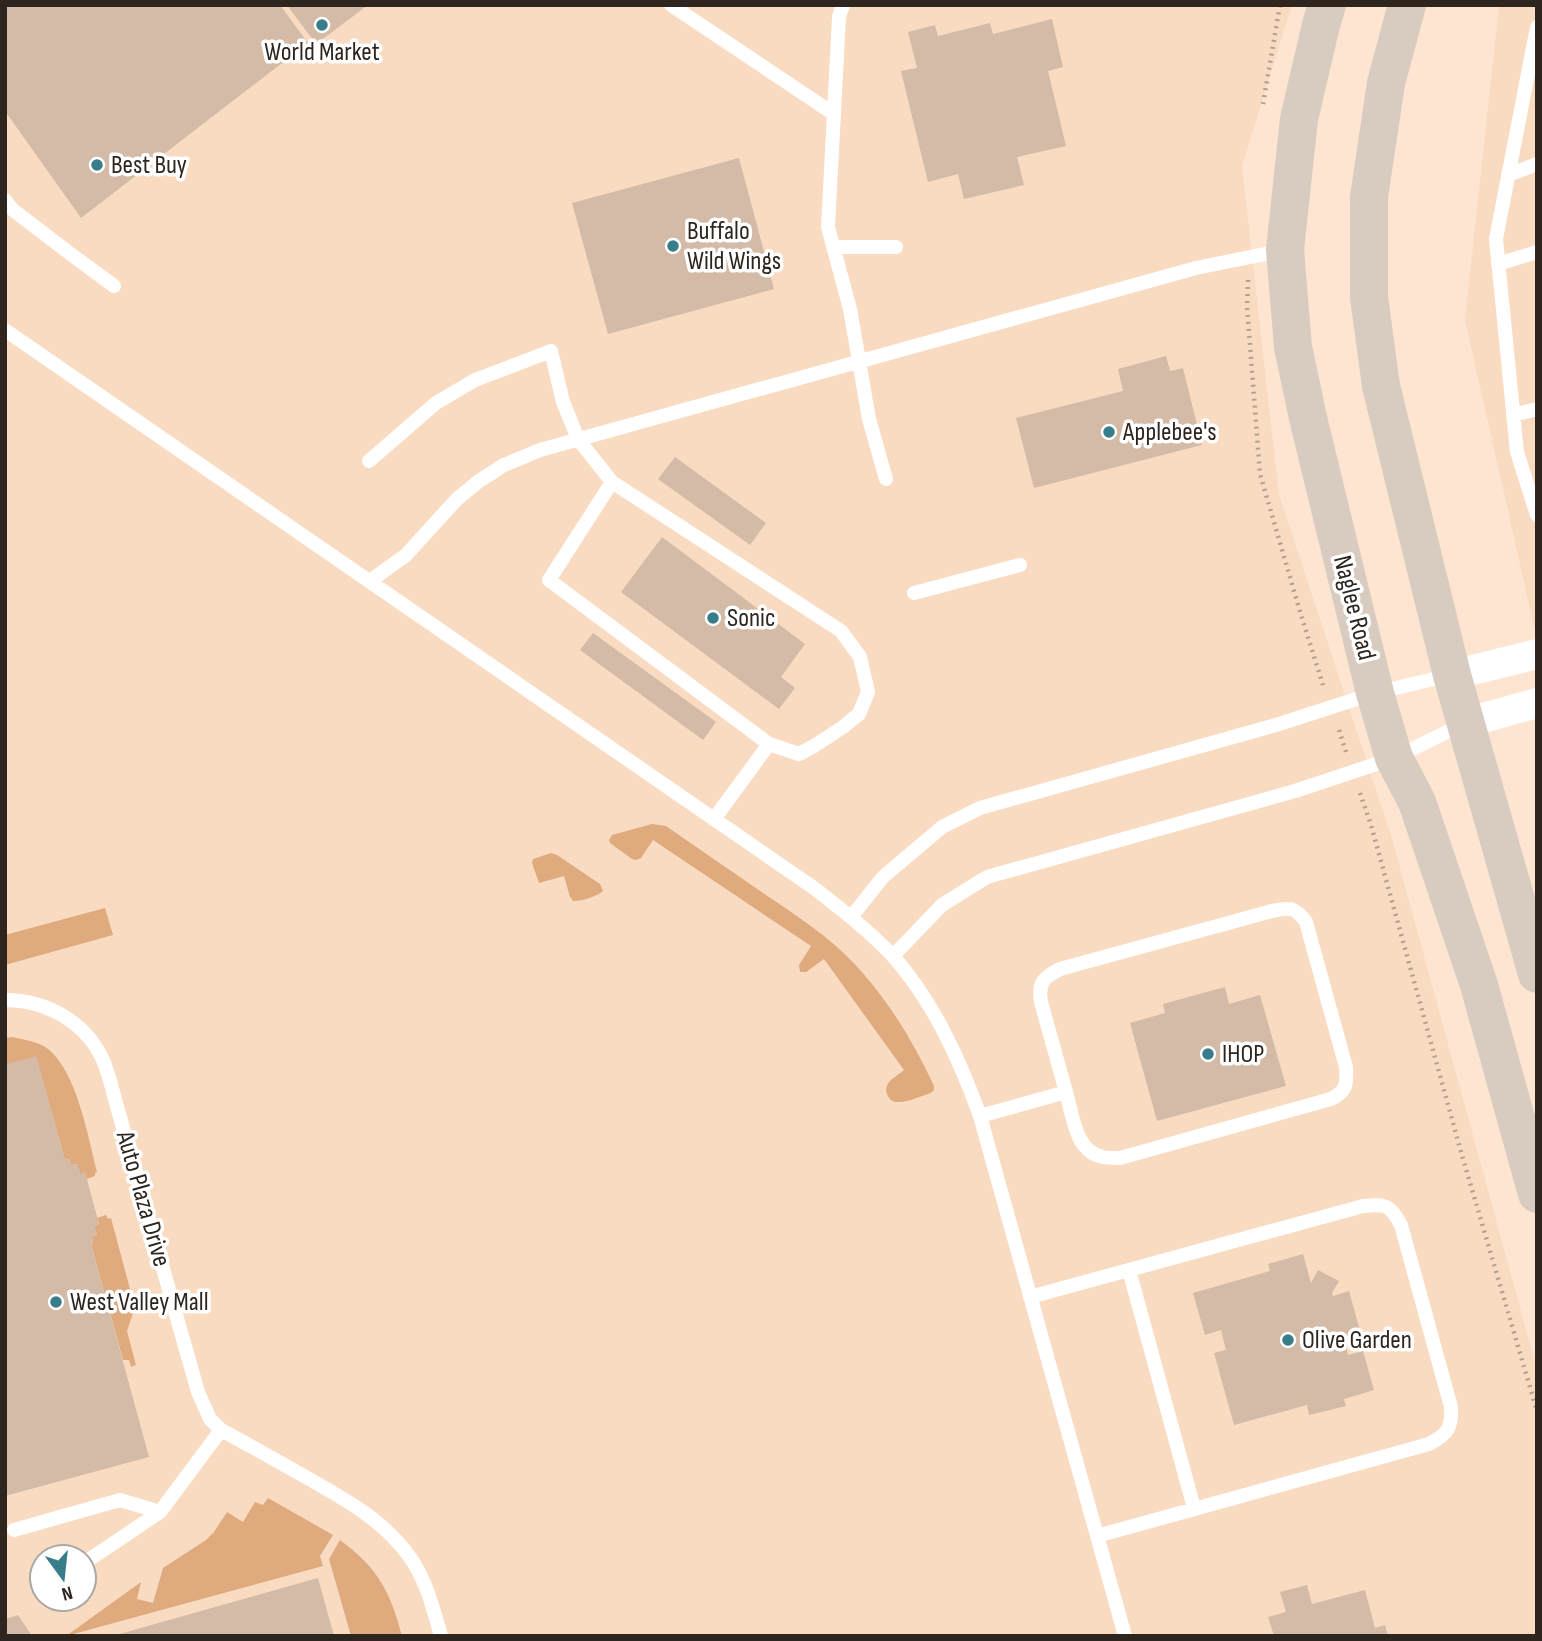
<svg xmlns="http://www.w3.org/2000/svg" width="1542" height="1641" viewBox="0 0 1542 1641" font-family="'Sofia Sans Condensed',sans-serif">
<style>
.built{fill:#f9dbc1;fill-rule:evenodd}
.green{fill:#dfaa7d}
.building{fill:#d3bba8}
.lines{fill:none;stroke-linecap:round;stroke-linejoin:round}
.path{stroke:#b2a090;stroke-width:4.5;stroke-dasharray:2 5;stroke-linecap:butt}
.lane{stroke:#fff;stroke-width:14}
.street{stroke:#fff;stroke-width:30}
.secondary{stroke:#d8ccc1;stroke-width:38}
.poi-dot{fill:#387d8a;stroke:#fff;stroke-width:2.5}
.labels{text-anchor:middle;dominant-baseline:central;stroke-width:7;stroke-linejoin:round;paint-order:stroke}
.poi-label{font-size:26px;fill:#2e251e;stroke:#fff;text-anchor:start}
.street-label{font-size:26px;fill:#2e251e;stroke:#fff}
</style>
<rect width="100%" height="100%" fill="#fde5d1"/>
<path class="built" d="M5,5H1292L1242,166L1279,495L1391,835L1537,1370V1636H5ZM42,1557H84V1599H42Z
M1499,5H1537V640L1465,320Z"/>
<path class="green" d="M652,824L666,826C698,848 731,871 763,893C784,907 805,921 824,936C873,975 908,1030 934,1086V1090L931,1093C921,1096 907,1103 897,1102C893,1102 890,1100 888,1096C881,1083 896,1077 904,1070L824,959L806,972H800L799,965L811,946L653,840L641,858L636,860L632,859L610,843L609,840L612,835Z
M551,853L557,855L600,884L603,891C596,897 582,901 573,901L570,897L564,876L539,883L532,863L533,859Z
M105,908L113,935L5,965V935Z
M12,1037C24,1040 38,1041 48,1049C77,1072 88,1137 97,1172L95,1173V1176L87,1179L85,1173L80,1174L77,1164L71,1165L69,1159L65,1160L36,1057L5,1065V1038Z
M106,1215L108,1219L111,1218L134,1304V1310L127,1331L136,1365L131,1367L129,1360H123L91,1244L93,1243L92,1237L97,1235L94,1225L99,1224L97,1218Z
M268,1498L333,1535L320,1556L323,1566L66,1636L141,1582L137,1599L153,1603L163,1568L206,1540L214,1532L227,1512L243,1522L255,1502L263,1505Z
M340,1540C378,1568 390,1591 402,1636H351L329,1559Z"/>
<path class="building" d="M5,5H280L308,43L81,218L5,111Z
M287,5H368L316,44Z
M1052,19L1063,67L1048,71L1066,146L1017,157L1024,185L964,199L958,174L928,182L901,71L917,68L908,32L935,25L938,36L990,23L993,34Z
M739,158L774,289L608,334L572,203Z
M1166,356L1170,371L1183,368L1202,445L1034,488L1016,418L1123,391L1118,369Z
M675,457L766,523L750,545L658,479Z
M662,537L805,644L781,677L795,688L779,709L621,592Z
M593,633L716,722L703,740L580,650Z
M1225,987L1229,1004L1260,995L1286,1086L1157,1121L1130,1023L1165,1013L1163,1004Z
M36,1056L65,1160L69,1159L71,1165L77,1164L80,1174L85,1172L99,1224L94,1225L97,1235L92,1237L93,1243L91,1244L149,1457L5,1496V1065Z
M1303,1254L1311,1283L1318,1270L1339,1281L1332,1293L1333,1296L1349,1291L1362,1338L1345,1343L1348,1355L1363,1351L1374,1390L1344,1399L1346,1406L1309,1415L1307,1405L1234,1425L1214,1353L1226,1350L1221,1330L1205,1335L1193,1293L1270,1271L1268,1264Z
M318,1578L334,1636H116V1635Z
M1307,1585L1312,1604L1365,1590L1375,1628L1385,1625L1388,1636H1274L1268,1617L1286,1612L1280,1592Z
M18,1615L32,1636H5V1619Z"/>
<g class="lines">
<path class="path" d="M1263,104L1280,5
M1248,280L1247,306L1260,474L1301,615L1323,685
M1339,730L1346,752
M1360,793L1371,825L1461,1152L1537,1411"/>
<path class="lane" d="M671,5L834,114
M843,5L839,17L828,227L850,309L869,419L886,479
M1537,27L1496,239L1517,452L1537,515
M1508,175L1537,164
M5,200L13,210L72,255L114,286
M833,247H896
M1498,264L1537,252
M5,330L814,888C841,909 868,930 892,955C933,1001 959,1058 980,1116L1125,1636
M1513,415L1537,409
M369,461L436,403L475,380L551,351L563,402L578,439L612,482L841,631L860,657L868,692L859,714L843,727L814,746L799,754L769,744L549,580L612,482
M370,581L406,555L457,499L479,481L504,465L540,450L1196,268L1285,250
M914,593L1020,565
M714,819L769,744
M852,916L883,877L942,827L980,808L1276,725L1375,693L1451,675
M893,956L942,905L987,877L1295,791L1394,758L1463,724
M5,1000C46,1000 86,1022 103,1060C109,1074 112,1089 116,1103L198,1392L210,1419L221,1430C251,1446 281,1463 311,1480C348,1501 384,1521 409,1556C426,1579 433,1608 441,1636
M980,1116L1066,1092L1041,1002C1038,982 1043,978 1060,969L1272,911C1290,907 1295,907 1306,922L1346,1067C1347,1084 1347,1091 1331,1099L1120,1158C1115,1158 1108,1158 1103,1157C1075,1152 1073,1116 1066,1092
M1129,1270L1194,1508
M1030,1297L1363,1206C1385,1204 1390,1204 1401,1225L1451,1407C1452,1428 1448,1434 1429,1444L1097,1536
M14,1530L120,1500L160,1512
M84,1563L160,1512L221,1430"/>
<path class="street" d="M1452,675L1537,654
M1465,723L1537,703"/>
<path class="secondary" d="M1327,5L1321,25L1299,119L1285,250L1293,347L1308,418L1375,693L1394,758L1417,802L1479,985L1537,1194
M1407,5L1386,83L1369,197V297L1381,386L1452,675L1537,974"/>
</g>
<g class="poi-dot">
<circle cx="322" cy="25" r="7"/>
<circle cx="97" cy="165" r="7"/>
<circle cx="673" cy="246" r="7"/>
<circle cx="1109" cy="432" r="7"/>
<circle cx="713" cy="618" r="7"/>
<circle cx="1208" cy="1054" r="7"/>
<circle cx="56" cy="1302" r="7"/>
<circle cx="1288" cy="1340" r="7"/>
</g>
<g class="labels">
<g class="poi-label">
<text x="322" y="52" text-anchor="middle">World Market</text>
<text x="111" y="165">Best Buy</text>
<text x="687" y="231">Buffalo<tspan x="687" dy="30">Wild Wings</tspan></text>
<text x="1123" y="432">Applebee's</text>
<text x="727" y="618">Sonic</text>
<text x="1222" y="1054">IHOP</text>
<text x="70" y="1302">West Valley Mall</text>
<text x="1302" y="1340">Olive Garden</text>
</g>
<g class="street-label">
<text transform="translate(1354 608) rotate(76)">Naglee Road</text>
<text transform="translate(143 1199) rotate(74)">Auto Plaza Drive</text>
</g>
</g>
<rect width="1542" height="1641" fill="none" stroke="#2e251e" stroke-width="14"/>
<g transform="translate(63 1578) rotate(165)"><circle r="33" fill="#ffffff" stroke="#aba8a5" stroke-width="2"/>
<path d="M0-5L12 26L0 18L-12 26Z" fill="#387d8a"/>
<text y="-10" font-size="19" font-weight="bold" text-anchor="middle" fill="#2e251e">N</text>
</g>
</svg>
